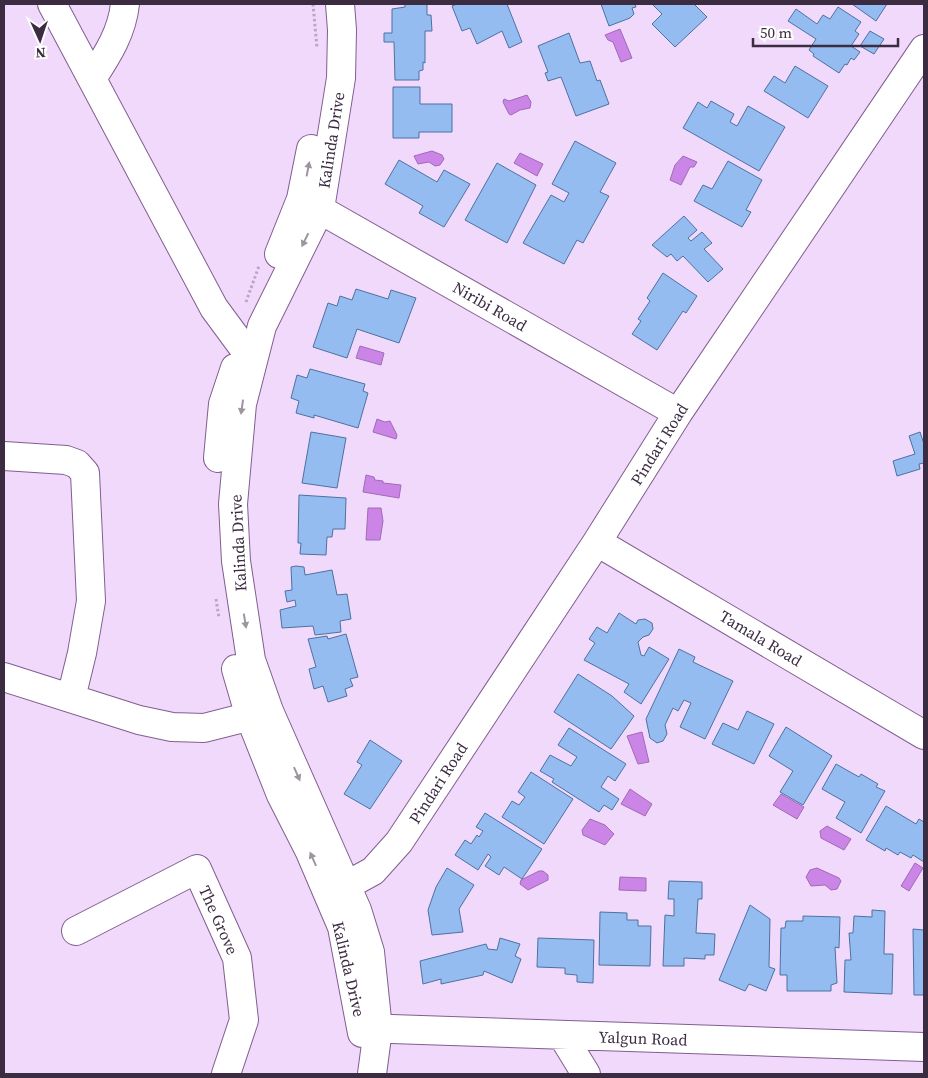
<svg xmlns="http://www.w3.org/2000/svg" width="928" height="1078" viewBox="0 0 928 1078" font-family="'Source Serif 4',serif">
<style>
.water{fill:#cb85e7;stroke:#a06ab6}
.building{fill:#95bcf0;stroke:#4d71a1}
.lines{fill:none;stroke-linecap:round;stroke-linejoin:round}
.minor-casing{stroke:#815e90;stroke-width:30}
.path{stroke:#baa5c3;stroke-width:3;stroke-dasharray:2.5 2.5;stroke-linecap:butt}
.minor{stroke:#fff;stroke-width:28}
.oneway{fill:#9d96a0}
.labels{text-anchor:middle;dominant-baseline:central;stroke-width:5;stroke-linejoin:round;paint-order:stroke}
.street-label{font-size:16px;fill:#3b2c42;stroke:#fff}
</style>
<rect width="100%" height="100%" fill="#f1d9fb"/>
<path class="water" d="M620,29L632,58L621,62L613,42L608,40L605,35Z
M527,95L531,102L530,108L520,110L511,115L509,114L503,102L504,99L509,101Z
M432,151L442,155L444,159L440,165L435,166L429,162L418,164L414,156Z
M520,153L543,164L537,176L514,163Z
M683,156L697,162L694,167H690L681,185L670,180L675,165Z
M360,346L384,353L381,365L356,358Z
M377,419L385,422L390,421L397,435L396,439L373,432Z
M366,475L374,477L375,480L383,481V483L401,485L399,498L363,492Z
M368,508H381L383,521L380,540H366Z
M642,732L649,762L638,764L627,736Z
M630,789L652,804L645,816L621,804Z
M781,794L804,807L797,819L773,805Z
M590,819L605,825L614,834L605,845L583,835L582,830Z
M827,826L851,839L844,850L821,838L820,831Z
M915,863L923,868L909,891L901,886Z
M817,868L839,878L841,881L837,889L831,890L825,885L811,886L806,877L810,870Z
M539,871H543L548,875V880L528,890L520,884L521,880Z
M620,877L646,878V891L619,890Z"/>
<path class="building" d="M405,4H427V15H431L432,31H425V63L423,62V70L419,71V80H395L394,42H384V33H392V9L405,7Z
M457,4H507L522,42L509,48L502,31L477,44L470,28L462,31L452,6Z
M601,4H635L636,7L632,8L634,14L630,18L609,26Z
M652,4H694L707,17L675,47L652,24L662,14Z
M852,4H887L876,21Z
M838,7L861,22L855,31L859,34L851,46L860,52L854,60L851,58L847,65L845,64L839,73L813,56L814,54L809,50L816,39L788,21L796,9L817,24L823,15L830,19Z
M870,31L884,39L874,54L860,46Z
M569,33L580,63L590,61L597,81L600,80L609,104L576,116L561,77L548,81L545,73L548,72L538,46Z
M795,66L828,86L808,118L764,91L774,76L785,83Z
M393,87H420V104H452V132H419V138H393Z
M711,101L734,114L730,122L737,126L748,106L785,127L759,171L683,128L698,102L707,108Z
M575,141L616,163L600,192L609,196L583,243L577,240L564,264L523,243L551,195L564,202L569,193L552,184Z
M399,160L437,182L444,170L470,184L444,227L419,213L423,206L385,184Z
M728,161L762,180L746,210L751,212L742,227L694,201L703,185L712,189Z
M497,163L536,185L507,243L465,220Z
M684,216L697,230L688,238L691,241L702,232L712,243L704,249L723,269L708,282L683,256L677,261L671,254L667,257L652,245Z
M663,273L697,296L686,313L683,311L657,350L632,334L641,321L638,319L650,301L647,298Z
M356,289L388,299L391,290L416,298L399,343L357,329L347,358L313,347L328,303L337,306L340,296L352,300Z
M310,369L365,384L363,391L368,393L358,428L314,415V418L296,413L299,401L291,398L297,375L307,378Z
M311,432L346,438L337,488L302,483Z
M920,432L924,444V463L919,464L920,469L897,476L893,461L915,454L909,436Z
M299,495L346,498L345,529H333L332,537H327L326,555L300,554L301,543H298Z
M296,566L304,567L305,575L332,570L337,595L347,594L351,619L340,621L341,632L315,635L313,626L282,628L280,610L296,606L295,600L287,602L285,591L292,590L291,567Z
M619,613L636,624L638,620L645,619L652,623L653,629L649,635L643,637L638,642L641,655L644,656L649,647L669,659L641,704L624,692L629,684L584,660L595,643L589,639L597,627L607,633Z
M346,634L358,677L350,679L353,686L345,689L347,696L328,702L323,686L314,689L309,669L316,667L308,639L327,636L328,639Z
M679,649L695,657L693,662L733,681L705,739L680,727L691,703L684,700L678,711L673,708L665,725L667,734L663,741L657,743L650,738L646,719Z
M578,674L612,696L634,716L611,749L554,712Z
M747,711L774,724L754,764L712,744L723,723L738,730Z
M786,727L832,756L803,805L780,792L793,771L769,756Z
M569,728L626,764L615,781L608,776L601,787L619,799L612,810L604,805L599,812L552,782L554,779L540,771L550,755L571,766L577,757L558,745Z
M370,740L402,761L370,809L344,794L362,765L357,762Z
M836,764L859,777L861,774L878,784L876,787L885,791L861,833L836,818L845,802L822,789Z
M531,772L573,799L544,844L502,817L512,801L519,805L525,797L518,792Z
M886,806L916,824L919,819L924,822V862L913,855L911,858L900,852L898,855L886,848L885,851L866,840Z
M485,813L542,849L522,879L504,867L499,875L485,866L491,857L488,854L478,870L455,855L465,840L471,844L477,835L479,837L483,831L476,827Z
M447,868L474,885L459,909L463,932L432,935L428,910L436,887Z
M669,881L702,882V899H698L696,933L715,934L714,955H705V959L684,958V966H663L665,915L674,916V899H668Z
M750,905L770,919L769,967L775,969L766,991L749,984L745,991L719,980Z
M872,910L885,911L884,954H893L892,994L844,992L845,960H851L849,933H853L854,916L872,917Z
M600,912L627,913V920H638V926H651L650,966L599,965Z
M803,916L840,917L839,948L835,947L837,983L831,985V991H787V975H780L781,928H785L786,921H803Z
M913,929L924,930V995H914Z
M500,938L520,944L515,956L521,959L512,983L484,971L483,975L441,984V979L423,984L420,961L486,944L488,949L497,950Z
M538,938L594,940L593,983L577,982V975L565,974V968L537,967Z"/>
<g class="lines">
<g class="minor-casing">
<path id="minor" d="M52,4L214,308L242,346
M340,4L342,30L341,78L320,209L262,326L242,404L233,504L236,561L251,660L269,711L357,910L370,952L378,1029L372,1074
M93,77C108,54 122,32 125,4
M303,200L678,413
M279,254L301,199L311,149
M4,456L66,460L77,464L85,473L91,601L82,653L71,698
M218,458L223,404L235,368
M597,542L924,735
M236,669L250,717L281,795L310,852L342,927L362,1033
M4,677L139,720L172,727L204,728L267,712
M331,894L373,871L399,842L597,542L678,413L924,49
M76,931L197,869L237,958L244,1020L226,1074
M362,1028L924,1047
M562,1035L586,1074"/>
</g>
<path class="path" d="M313,4L317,48
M246,302L259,266
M216,599L219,618"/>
<use href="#minor" class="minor"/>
</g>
<defs><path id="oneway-solid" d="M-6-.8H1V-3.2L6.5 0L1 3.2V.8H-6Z" transform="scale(1.25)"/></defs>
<g class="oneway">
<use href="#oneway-solid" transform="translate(308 169) rotate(-79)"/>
<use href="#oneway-solid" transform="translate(305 240) rotate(116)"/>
<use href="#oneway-solid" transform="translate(242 407) rotate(98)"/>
<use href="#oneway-solid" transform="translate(245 621) rotate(81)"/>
<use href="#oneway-solid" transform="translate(297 774) rotate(66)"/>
<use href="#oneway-solid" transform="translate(313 859) rotate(-114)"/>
</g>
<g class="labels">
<g class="street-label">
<text transform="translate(331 140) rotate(-81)">Kalinda Drive</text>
<text transform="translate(490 306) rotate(30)">Niribi Road</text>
<text transform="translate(659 444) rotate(-58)">Pindari Road</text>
<text transform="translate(238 543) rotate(-93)">Kalinda Drive</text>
<text transform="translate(761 638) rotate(31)">Tamala Road</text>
<text transform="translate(438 783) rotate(-57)">Pindari Road</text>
<text transform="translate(219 920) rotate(66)">The Grove</text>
<text transform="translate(349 969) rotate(77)">Kalinda Drive</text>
<text transform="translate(643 1038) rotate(2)">Yalgun Road</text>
</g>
</g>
<rect width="928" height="1078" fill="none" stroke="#3b2c42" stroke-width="10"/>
<g transform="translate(40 40) rotate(177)" stroke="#ffffff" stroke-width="4" paint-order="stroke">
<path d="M0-4L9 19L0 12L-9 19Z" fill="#3b2c42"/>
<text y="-8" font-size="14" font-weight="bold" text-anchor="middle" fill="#3b2c42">N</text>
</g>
<path d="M753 38v8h145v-8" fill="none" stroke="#3b2c42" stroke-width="2.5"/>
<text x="760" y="38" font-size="15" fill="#3b2c42" stroke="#ffffff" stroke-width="4" paint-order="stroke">50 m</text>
</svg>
